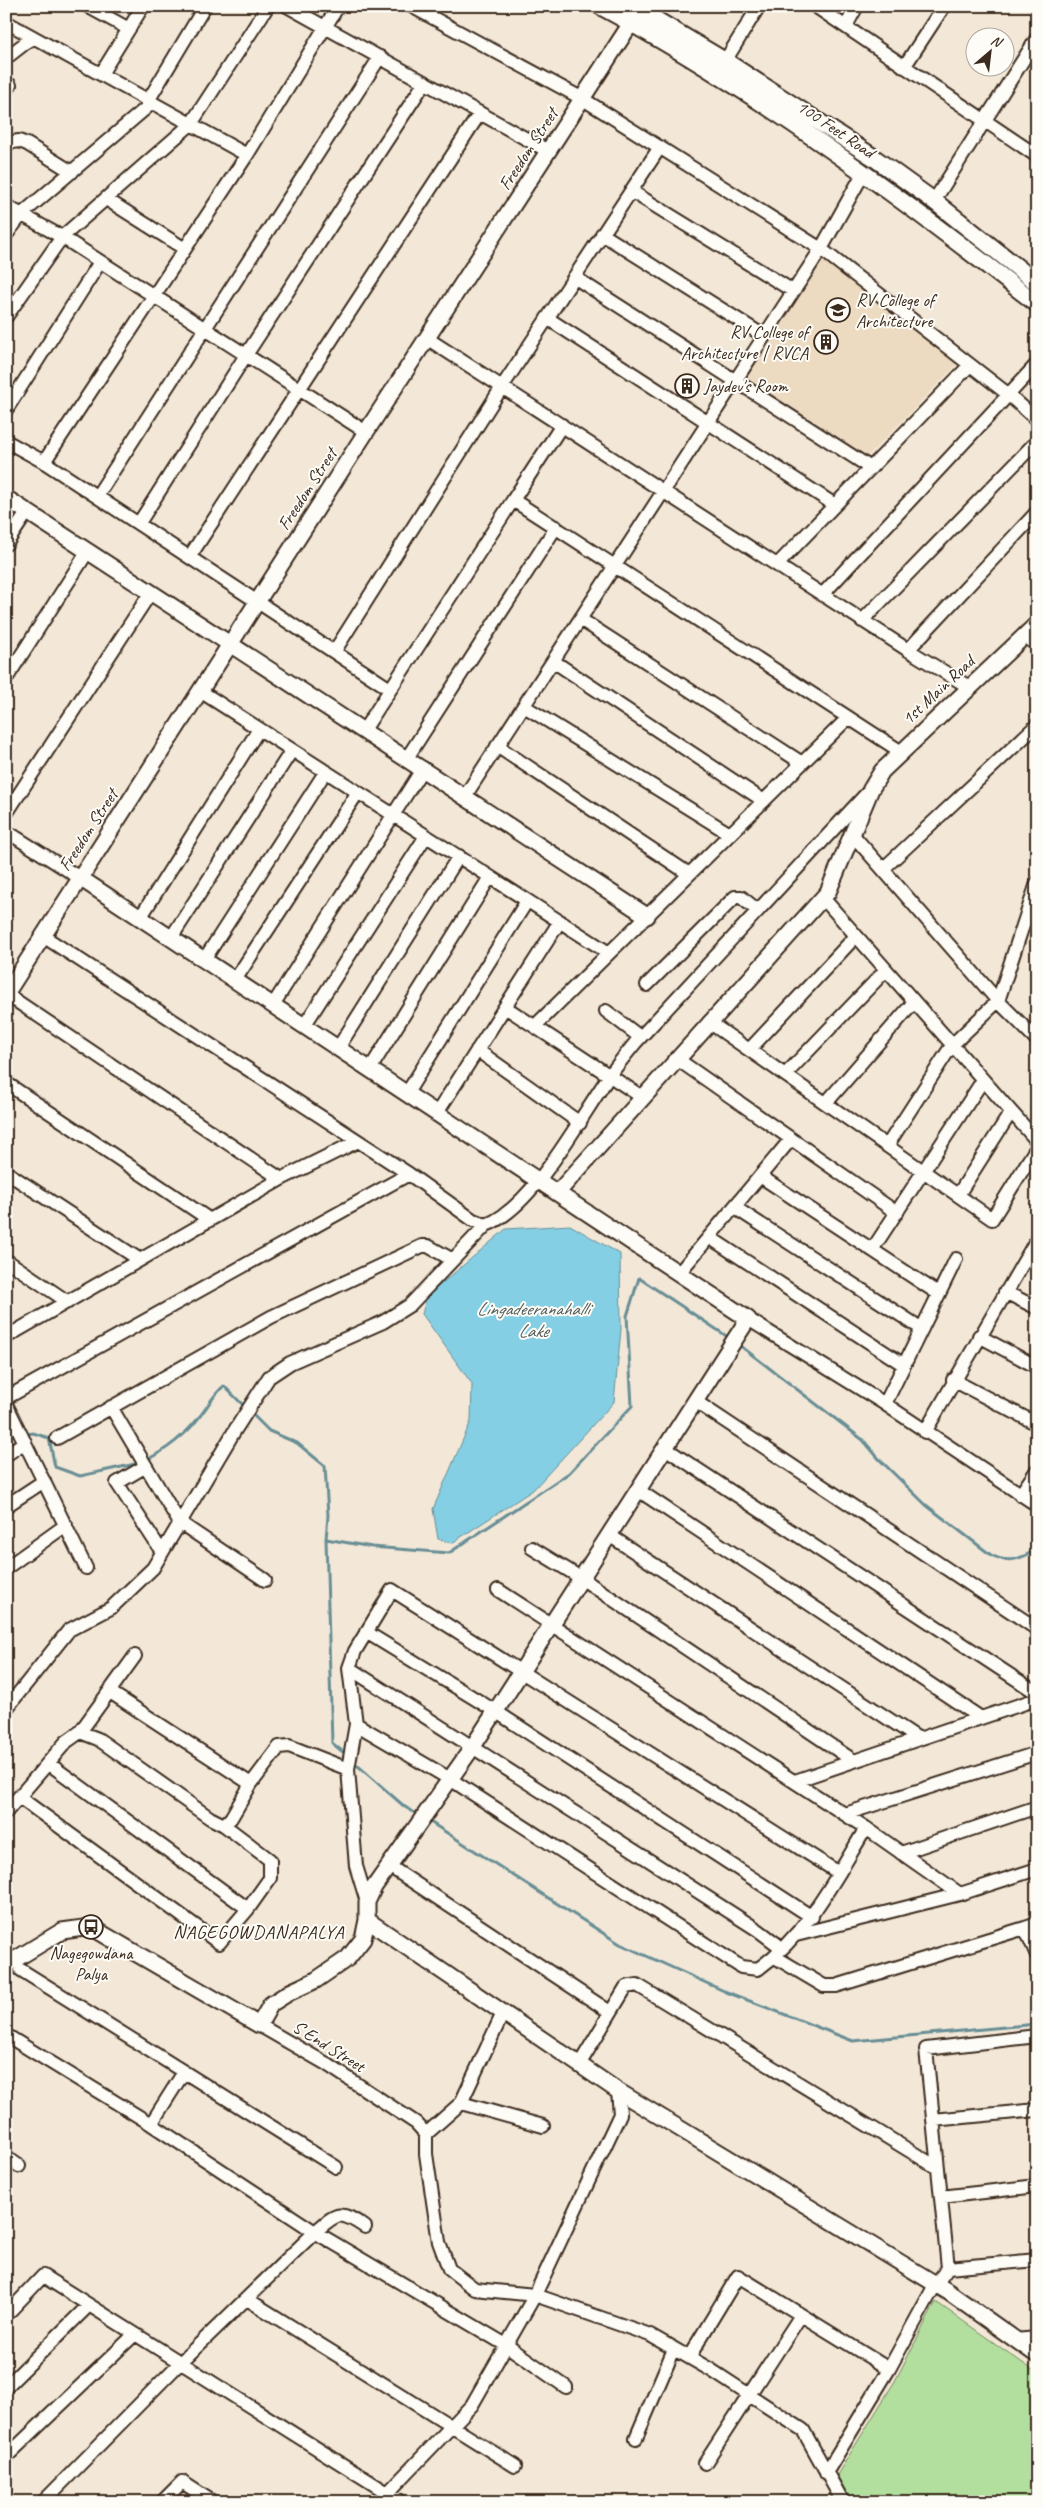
<svg xmlns="http://www.w3.org/2000/svg" width="1043" height="2508" viewBox="0 0 1043 2508" font-family="Caveat,sans-serif">
<style>
.built{fill:#ecdac1}
.green{fill:#b2df9e;stroke:#76845e}
.water{fill:#84cfe4;stroke:#678d95}
.lines{fill:none;stroke-linecap:round;stroke-linejoin:round}
.stream{stroke:#678d95;stroke-width:3}
.minor-casing{stroke:#3b2a1e;stroke-width:16}
.tertiary-casing{stroke:#3b2a1e;stroke-width:19}
.secondary-casing{stroke:#3b2a1e;stroke-width:20}
.minor{stroke:#fdfcf7;stroke-width:12}
.tertiary{stroke:#fdfcf7;stroke-width:15}
.secondary{stroke:#fdfcf7;stroke-width:16}
.labels{text-anchor:middle;dominant-baseline:central;stroke-width:4;stroke-linejoin:round;paint-order:stroke}
.street-label{font-size:18px;fill:#3b2a1e;stroke:#fdfcf7}
.poi-label{font-size:18px;fill:#3b2a1e;stroke:#fdfcf7;text-anchor:start}
.water-label{font-size:19px;font-style:italic;fill:#515c59;stroke:#fdfcf7}
.neighbourhood-label{font-size:19px;letter-spacing:1px;fill:#3b2a1e;stroke:#fdfcf7}
</style>
<rect width="100%" height="100%" fill="#f3e8d7"/>
<filter id="ink" filterUnits="userSpaceOnUse"><feTurbulence type="fractalNoise" baseFrequency=".02" numOctaves="2"/><feDisplacementMap in="SourceGraphic" scale="10" xChannelSelector="R" yChannelSelector="G"/><feConvolveMatrix kernelMatrix="1 2 1 2 8 2 1 2 1" color-interpolation-filters="sRGB"/></filter>
<g filter="url(#ink)">
<path class="built" d="M822,257L957,364L865,459L743,378Z"/>
<path class="green" d="M936,2302L1037,2373V2502H852L837,2475L895,2381Z"/>
<path class="water" d="M570,1225L620,1254L621,1329L614,1402L533,1490L452,1543L438,1539L433,1509L471,1421L472,1384L422,1314L427,1296L506,1229Z"/>
<g class="lines">
<path class="stream" d="M738,1344L863,1440L880,1460L926,1505L991,1555C1009,1564 1021,1559 1037,1549
M250,1412L269,1431L297,1443L325,1466L328,1516L326,1539L372,1547L449,1553L569,1473L632,1406L627,1316L639,1278L731,1339
M23,1435L33,1433L49,1438L55,1467L80,1476L140,1463
M6,1437L17,1435
M146,1460C165,1451 187,1434 200,1416C209,1405 213,1395 224,1386L246,1408
M326,1539L332,1743L343,1752
M357,1765L405,1807L415,1813
M430,1822L620,1944L724,1991L853,2041L1037,2024"/>
<g class="minor-casing">
<path id="minor" d="M87,6L129,29
M287,6L548,151
M411,6L583,99L821,249L1009,395L1037,420
M815,6L1037,156
M6,22L247,155
M846,26L857,6
M6,58L33,37
M725,61L759,6
M904,67L944,6
M101,74L143,6
M6,90L10,85
M148,101L205,6
M6,143L19,141L27,144L72,172
M631,191L793,291
M106,199L185,249
M934,201L1037,38
M6,206L62,237L366,432
M602,234L764,336
M6,235L22,214L152,103
M574,277L871,468
M6,317L62,237L191,124L268,6
M547,318L835,505
M428,339L908,650L969,687
M6,410L100,262
M6,441L44,462L247,155L338,6
M44,462L334,652L502,387L660,147
M97,496L380,57
M513,500L562,425
M139,523L246,355L425,82
M6,544L28,511
M190,556L480,113
M777,565L970,365
M822,595L1037,364
M580,619L802,763
M862,621L1037,441
M1025,636L1037,645
M908,650L1037,512
M334,652L390,689
M553,661L764,801
M6,679L88,551
M200,691L609,953
M524,706L730,834
M364,730L513,500L900,751
M497,746L689,874
M407,758L556,527
M465,796L821,249L864,172
M6,814L151,592
M6,831L80,878
M852,834L998,1001L1036,1039L1037,1037
M883,869L1037,725
M823,898L1037,1141
M140,918L259,729
M43,936L409,1174L473,1220L486,1225C534,1207 580,1117 610,1075C618,1064 627,1053 636,1042L868,792
M171,938L292,750
M204,960L326,771
M235,980L358,792
M647,985L735,897H741L757,910
M6,994L281,1179L358,1141
M273,1005L423,768
M505,1007L642,1097
M606,1011L640,1037
M709,1022L992,1219L1037,1147
M304,1026L426,836
M535,1026L848,718
M338,1048L459,856
M477,1050L580,1123
M749,1050L856,936
M677,1059L897,1213
M370,1069L490,877
M785,1075L886,970
M6,1083L210,1220
M407,1093L527,901
M826,1103L914,1002
M437,1113L560,921
M887,1146L952,1045L998,1001L1037,883
M6,1172L140,1260
M760,1176L939,1294
M958,1195L1011,1112
M734,1207L922,1329
M709,1237L904,1365
M872,1250L983,1080
M6,1260L68,1302
M679,1273L791,1139
M1005,1292L1037,1308
M748,1319L885,1404L1037,1505
M979,1336L1037,1367
M6,1337L281,1179
M953,1380L1037,1424
M6,1398L409,1174
M695,1401L1037,1629
M6,1404L86,1568
M885,1404L956,1259
M111,1407L179,1522L265,1580
M925,1432L1037,1239
M57,1438L271,1317L422,1246H428L451,1259
M665,1448L1037,1693
M6,1455L25,1442
M146,1466L117,1483L162,1552
M638,1490L981,1718
M1020,1495L1037,1470
M6,1506L44,1481
M609,1535L919,1739
M532,1548L581,1578L854,1761
M6,1568L66,1525
M498,1590L866,1828L960,1894
M366,1632L495,1711L812,1917
M349,1668L758,1930L782,1948
M110,1692L251,1784
M6,1709L69,1630L111,1608L153,1568L235,1430L269,1377L290,1363L383,1322L410,1305L486,1225
M356,1724L348,1769L356,1866L367,1902
M80,1732L135,1656
M48,1763L248,1909L270,1878V1860L224,1825
M795,1781L1037,1699
M19,1797L219,1943L248,1909
M6,1812L66,1742L80,1732L98,1739L210,1818L224,1825L231,1818L251,1784L279,1747L289,1746L348,1769
M845,1814L1037,1753
M901,1853L1037,1807
M389,1866L610,2012
M839,1873L392,1590L355,1651L349,1668L356,1724L450,1779L741,1967L758,1969C808,1933 835,1879 866,1828
M1037,1924L1025,1928L1037,1955
M796,1935L960,1894L1037,1869
M775,1957L824,1986H836L1025,1928
M21,1970L336,2167
M259,2025L325,2063L416,2123L426,2134V2154L439,2242L449,2269L475,2289L535,2295L650,2335L711,2370L803,2430L843,2502
M6,2035L151,2124L315,2232C337,2213 339,2209 365,2227
M579,2065L626,1987L637,1985L938,2168
M461,2103L543,2126
M933,2120L1037,2110
M151,2124L184,2072
M426,2134L461,2103L503,2013
M6,2157L19,2166
M941,2197L1037,2186
M948,2268L1037,2260
M247,2299L515,2466
M6,2315L43,2276L402,2502
M1015,2340L1037,2338
M689,2357L738,2276L889,2369
M6,2387L88,2306
M636,2438L674,2349
M6,2457L134,2335
M705,2463L801,2315
M826,2473L889,2369L935,2285L948,2268L926,2049L1037,2036
M43,2502L180,2363L315,2232L506,2345L566,2387
M162,2502L182,2482L213,2502
M379,2502L472,2405L535,2295L620,2114L618,2091"/>
</g>
<g class="tertiary-casing">
<path id="tertiary" d="M6,498L647,916
M6,994L366,432L637,14
M558,1192L828,892L871,789L882,771L1037,624
M367,1920L618,2091L947,2291L1037,2355
M6,1965L62,1931L91,1927L259,2025L271,2004L290,1992L316,1980L348,1958L363,1939L367,1920V1902L374,1887L472,1748L748,1319L80,878"/>
</g>
<g class="secondary-casing">
<path id="secondary" d="M600,6C756,90 898,195 1037,304
M633,6L725,61L873,157L934,201L1037,283"/>
</g>
<use href="#minor" class="minor"/>
<use href="#tertiary" class="tertiary"/>
<use href="#secondary" class="secondary"/>
</g>
</g>
<defs>
<g id="university-ring" transform="scale(1.25)"><circle r="9.5" fill="#fdfcf7" stroke="#3b2a1e" stroke-width="1.5"/><path d="M0-5L7-2L0 1L-7-2ZM-4 1L0 2.5L4 1V4Q0 6-4 4Z" fill="#3b2a1e"/></g>
<g id="building-ring" transform="scale(1.25)"><circle r="9.5" fill="#fdfcf7" stroke="#3b2a1e" stroke-width="1.5"/><path d="M-4-6H4V6H1V3H-1V6H-4ZM-2.5-4.3h1.7v1.8h-1.7ZM.8-4.3h1.7v1.8H.8ZM-2.5-1h1.7V.8h-1.7ZM.8-1h1.7V.8H.8Z" fill="#3b2a1e"/></g>
<g id="bus-ring" transform="scale(1.25)"><circle r="9.5" fill="#fdfcf7" stroke="#3b2a1e" stroke-width="1.5"/><path d="M-5-6H5V4H4V6H2V4H-2V6H-4V4H-5ZM-3.5-4V0h7V-4ZM-3.5 1.2v1.5H-2V1.2ZM2 1.2v1.5H3.5V1.2Z" fill="#3b2a1e"/></g>
</defs>
<g fill-rule="evenodd">
<use href="#university-ring" x="838" y="310"/>
<use href="#building-ring" x="826" y="342"/>
<use href="#building-ring" x="687" y="386"/>
<use href="#bus-ring" x="91" y="1927"/>
</g>
<g class="labels">
<g class="street-label">
<text transform="translate(836 129) rotate(34)">100 Feet Road</text>
<text transform="translate(528 149) rotate(-57)">Freedom Street</text>
<text transform="translate(307 489) rotate(-57)">Freedom Street</text>
<text transform="translate(938 690) rotate(-43)">1st Main Road</text>
<text transform="translate(88 830) rotate(-57)">Freedom Street</text>
<text transform="translate(329 2046) rotate(32)">S End Street</text>
</g>
<g class="poi-label">
<text x="856" y="300">RV College of<tspan x="856" dy="21">Architecture</tspan></text>
<text x="808" y="332" text-anchor="end">RV College of<tspan x="808" dy="21">Architecture | RVCA</tspan></text>
<text x="704" y="386">Jaydev's Room</text>
<text x="91" y="1953" text-anchor="middle">Nagegowdana<tspan x="91" dy="21">Palya</tspan></text>
</g>
<g class="water-label">
<text x="533" y="1309">Lingadeeranahalli<tspan x="533" dy="22">Lake</tspan></text>
</g>
<g class="neighbourhood-label">
<text x="259" y="1932">NAGEGOWDANAPALYA</text>
</g>
</g>
<rect width="1043" height="2508" fill="none" stroke="#fdfcf7" stroke-width="25"/>
<rect x="12" y="12" width="1018" height="2483" fill="none" stroke="#3b2a1e" stroke-width="2" filter="url(#ink)"/>
<g transform="translate(990 52) rotate(28)"><circle r="24" fill="#fdfcf7" stroke="#afa8a0"/>
<path d="M0-4L9 19L0 12L-9 19Z" fill="#3b2a1e"/>
<text y="-8" font-size="14" font-weight="bold" text-anchor="middle" fill="#3b2a1e">N</text>
</g>
</svg>
